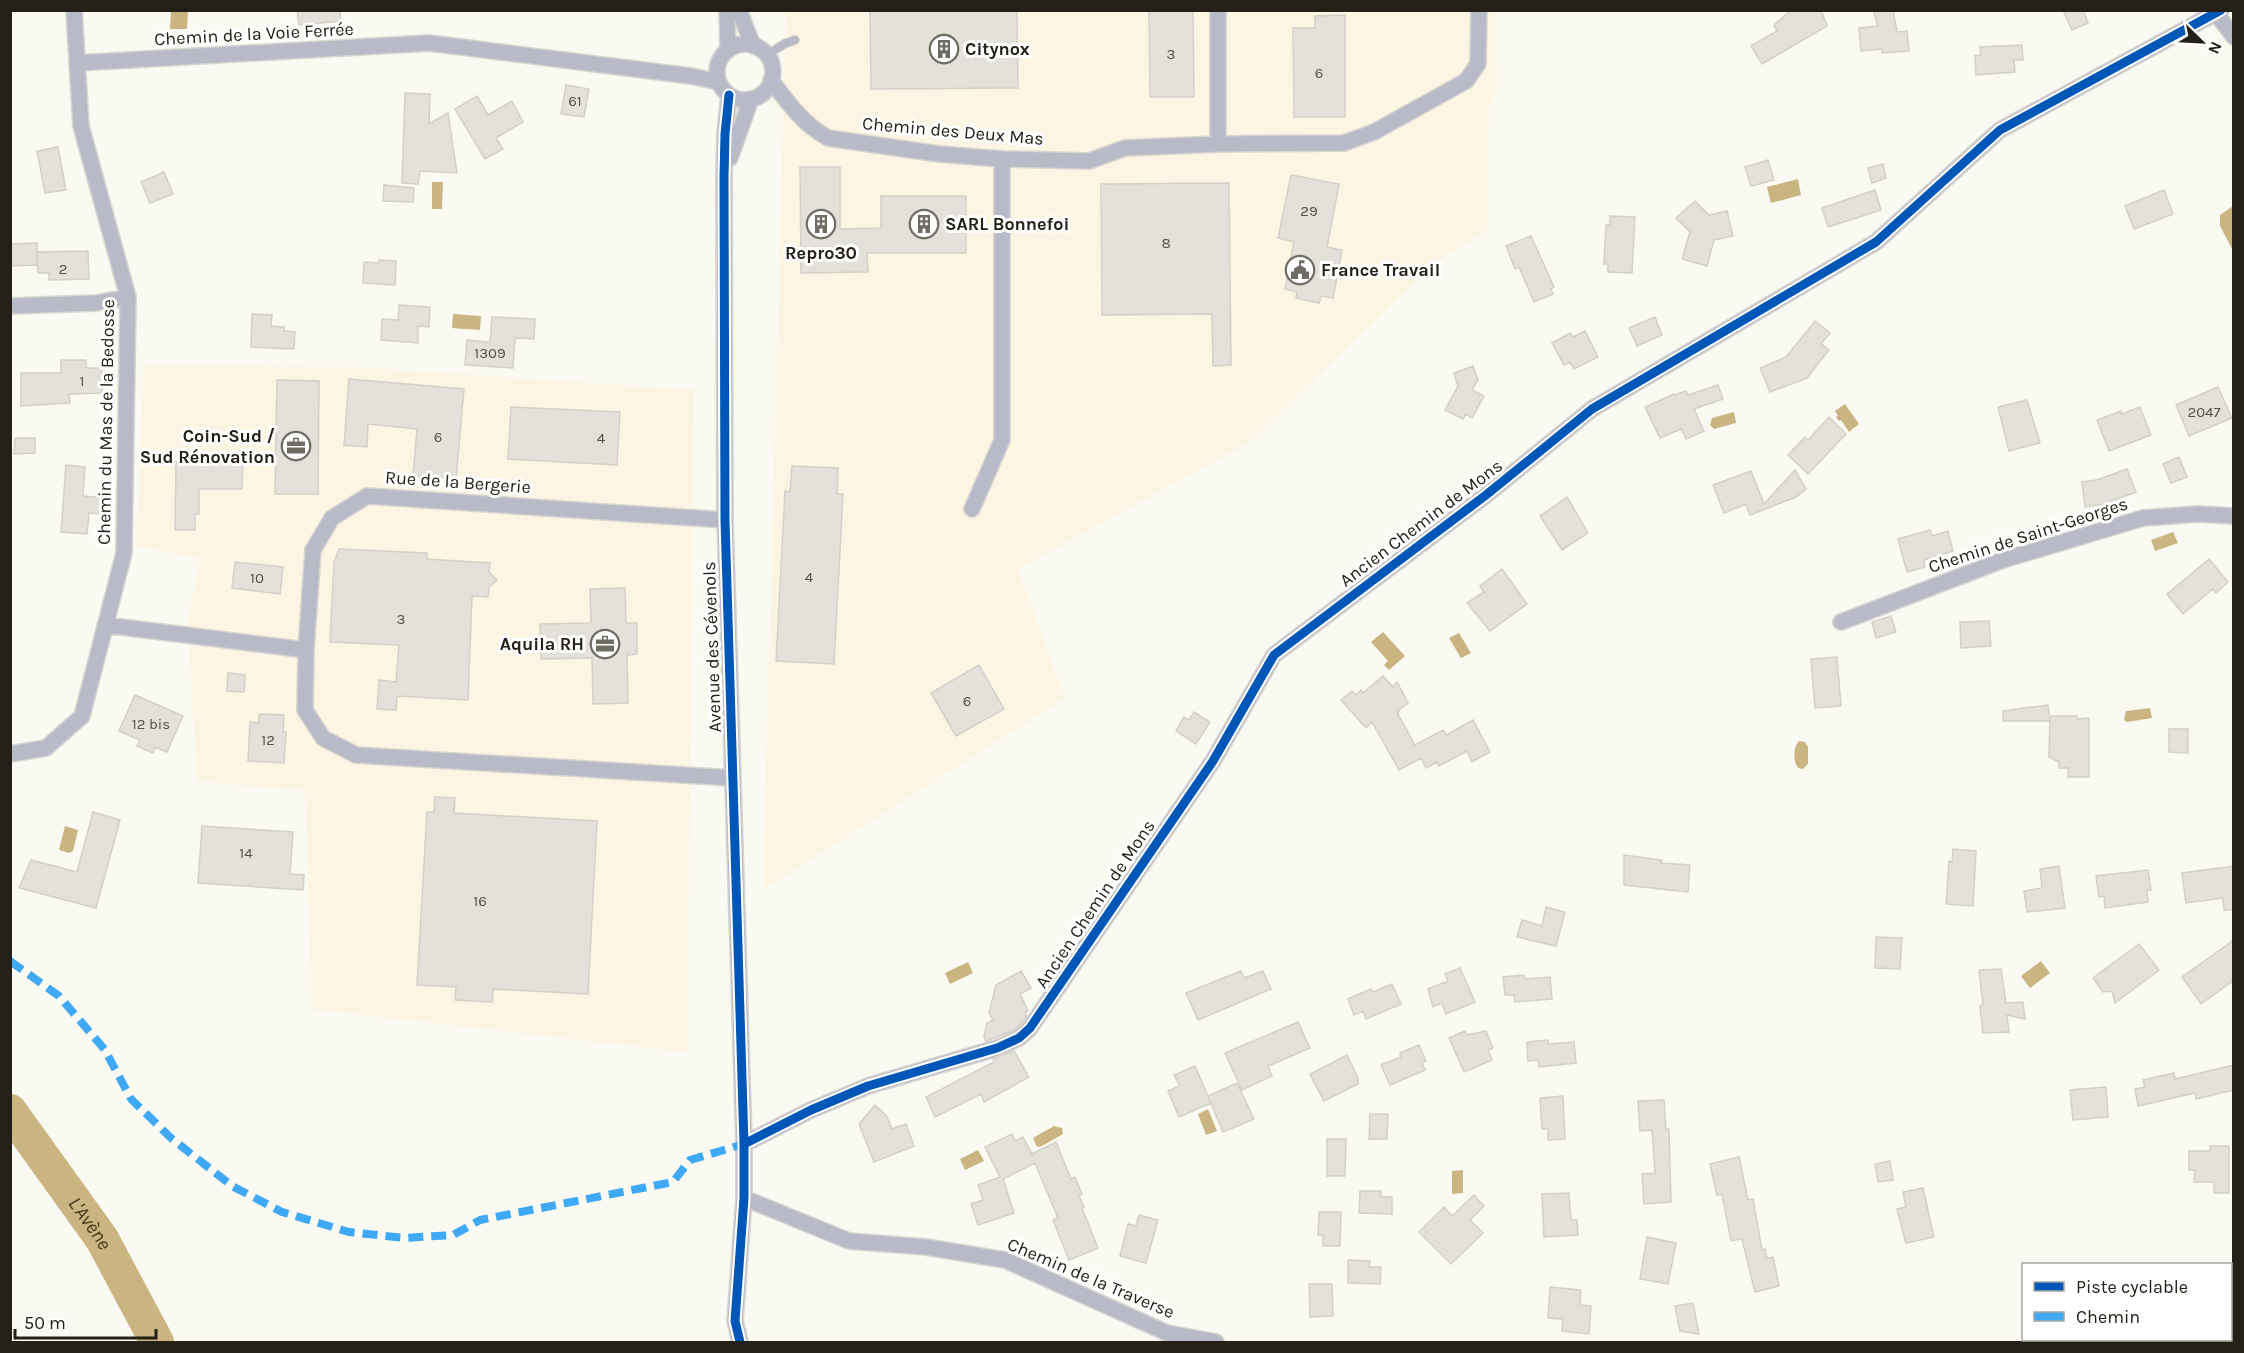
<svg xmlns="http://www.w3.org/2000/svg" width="2244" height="1353" viewBox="0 0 2244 1353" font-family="Karla,sans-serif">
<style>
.built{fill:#fcf5e4}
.water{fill:#cab582}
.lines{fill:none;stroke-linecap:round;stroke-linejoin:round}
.river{stroke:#cab582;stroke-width:34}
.building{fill:#e3e1d9;stroke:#d3d0c8;stroke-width:1.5}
.lane-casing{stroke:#d7d5d0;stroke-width:10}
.street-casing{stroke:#d7d5d0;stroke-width:18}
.lane{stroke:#b9bac8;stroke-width:8}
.street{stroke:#b9bac8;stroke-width:15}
.quiet{stroke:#3fa9f5;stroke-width:8;stroke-dasharray:15 8;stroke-linecap:butt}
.cycleway-casing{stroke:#fff;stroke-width:13}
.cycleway{stroke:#0057b8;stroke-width:9}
.labels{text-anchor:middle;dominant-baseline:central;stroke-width:6;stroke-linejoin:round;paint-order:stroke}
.number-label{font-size:15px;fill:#545048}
.street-label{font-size:18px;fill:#242017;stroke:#fff}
.poi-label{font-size:18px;font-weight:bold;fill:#242017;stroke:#fff;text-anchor:start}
.water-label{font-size:20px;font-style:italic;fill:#473a1b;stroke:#fff}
</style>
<rect width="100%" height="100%" fill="#faf9f2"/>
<path class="built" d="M786,11H1496L1497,90L1489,105L1487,231L1437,261L1248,443L1018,569L1065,698L763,890Z
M144,366L353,367L694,390L687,1052L312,1009L305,791L197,781L188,622L200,559L136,546Z"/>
<path class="water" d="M171,11H188L187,29H170Z
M1798,179L1801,195L1771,203L1767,187Z
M432,182H443L442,209H432Z
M2233,206V251L2220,226V215Z
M453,314L481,316L480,330L452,328Z
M1845,404L1859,424L1849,432L1841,420L1839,421L1836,417L1838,416L1835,411Z
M1734,412L1736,423L1714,429L1710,425L1712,418Z
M2173,532L2178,543L2155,551L2151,540Z
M1383,632L1405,656L1389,670L1384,665L1388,661L1371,642Z
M1459,633L1471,653L1461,658L1449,638Z
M2150,708L2152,718L2127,722L2124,720L2126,711Z
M1799,741L1805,742L1808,747V764L1803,769L1798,768C1793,761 1793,747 1799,741Z
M65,826L78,830L73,851L69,853L59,850Z
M2041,961L2050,973L2030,988L2021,976Z
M968,962L973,973L950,984L945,973Z
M1208,1109L1217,1131L1206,1135L1198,1114Z
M1054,1126L1062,1128L1063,1134L1042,1146L1037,1147L1033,1138Z
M978,1150L984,1161L965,1170L960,1159Z
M1463,1170V1193L1452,1194V1171Z"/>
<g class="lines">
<path class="river" id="s1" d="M10,1111L102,1239L157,1342"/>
</g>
<path class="building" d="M297,10H340L341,21L299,25Z
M870,10H1017L1018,88L871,89Z
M1149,10H1193L1194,97H1150Z
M1791,10H1821L1827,26L1762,64L1751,46L1777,31L1774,25Z
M1873,10H1893L1897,32L1907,31L1909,51L1882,53V49L1861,51L1859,28L1878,26Z
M2063,10H2083L2088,23L2072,30Z
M1345,15V117H1294L1293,28H1315V16Z
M2022,45L2023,60H2014L2015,72L1976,75L1975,56L1981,55L1980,47Z
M566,85L589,89L584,117L561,114Z
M405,93L430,94L429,124L448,113L457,173L422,171L420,172L418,184L402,183Z
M477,96L488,115L512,101L523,122L496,138L503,149L485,159L455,109Z
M58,147L66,190L45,193L37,151Z
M1768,160L1774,180L1751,186L1745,167Z
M1883,164L1886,178L1872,183L1868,168Z
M800,167H840V229L881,228V196H966V253H867L868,272L801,273Z
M164,172L173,194L150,203L141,182Z
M1291,175L1339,184L1327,247L1342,250L1333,298L1321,296L1319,303L1296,298L1297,292L1285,289L1294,242L1278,238Z
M1229,183L1231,365L1213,366L1212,314L1102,315L1101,184Z
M384,185L414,188L413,202L383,201Z
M1875,190L1881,210L1828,227L1822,208Z
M2164,190L2173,214L2134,229L2125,206Z
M1695,201L1709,215L1727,211L1733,236L1714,240L1707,266L1682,259L1690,232L1676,218Z
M1610,216L1635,217L1632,273L1608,272V264H1604L1606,225H1610Z
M1531,236L1554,287L1551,289L1553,294L1534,302L1519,267L1515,269L1506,246Z
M37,243V265L10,266V244Z
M88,251L89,279L49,280V273H38L37,252Z
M379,260L396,261L395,285L363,283L364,262L379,263Z
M399,305L430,307L429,327L418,326V343L381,340L382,319L398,320Z
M252,314L272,315L271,326L284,327V331L295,332L294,349L251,347Z
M492,317L535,319L534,339L515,338L513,368L465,365L467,340L490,342Z
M1655,317L1662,335L1637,346L1629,328Z
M1815,321L1830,333L1821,344L1829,350L1807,378L1770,392L1760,368L1786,357Z
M1585,331L1598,357L1574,369L1570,362L1564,365L1552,343L1570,333L1573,337Z
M61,360H86V368H102V393L69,394L70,403L21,406V373H61Z
M1473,366L1478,380L1472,390L1484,396L1472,418L1466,414L1463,419L1445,410L1458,386L1454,373Z
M349,379L464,389L456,479L413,476L417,429L368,424L367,447L344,445Z
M277,380L319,381L318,494H275Z
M1718,385L1723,399L1694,409L1704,431L1686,439L1681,429L1660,438L1645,407L1674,394L1675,395L1686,391L1688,395Z
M2218,387L2232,418L2189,436L2176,405Z
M2027,400L2040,443L2009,451L1998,407Z
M511,407L620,412L617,465L508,459Z
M2140,407L2151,435L2109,451L2097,420L2121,411L2122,414Z
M1829,417L1846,434L1808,474L1788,455L1805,437L1808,440Z
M15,438H35V453L14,454Z
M213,456L243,457L242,489H199V514H195V530H175L176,462H213Z
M2179,457L2187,477L2171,483L2163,464Z
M66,465L85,467L83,496L103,498L101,514L89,513L87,534L61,532Z
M792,466L838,468L837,494H843L834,664L776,661L785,491L790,492Z
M2127,469L2136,492L2104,504L2085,507L2082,482L2097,480Z
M1795,470L1806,489L1796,497L1750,515L1746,504L1724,513L1713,485L1751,471L1764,504Z
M1567,497L1588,533L1562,550L1540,516Z
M1930,530L1932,536L1948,531L1953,551L1924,560L1925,567L1907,572L1898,539Z
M339,549L427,553V559L490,563L489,572L497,580L489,587L488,597L472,596L468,700L397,696L396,710L377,709L379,680L396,682L399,645L330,642L334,562Z
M2209,559L2228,582L2216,593L2213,589L2183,614L2167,594Z
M235,562L283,567L280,594L232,588Z
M1502,569L1527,604L1490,631L1467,603L1484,592L1480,586Z
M625,588L626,623H637V654L627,655L628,703L593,704L592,658L541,659L540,624L591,623L590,589Z
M1891,616L1896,632L1876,638L1872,622Z
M1989,621L1991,646L1961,648L1960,622Z
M1837,657L1841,706L1815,708L1811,659Z
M979,665L1004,709L956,736L931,693Z
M228,673L245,675L244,692L227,691Z
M1383,676L1393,687L1397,682L1408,703L1399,710L1398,714L1415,745L1443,730L1446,735L1473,720L1490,752L1472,762L1467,751L1439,766L1437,762L1426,768L1421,758L1399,770L1372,722L1366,728L1341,700L1352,691L1356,695L1361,690L1363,693Z
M135,695L183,716L167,752L155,747L153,753L137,746L140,740L119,731Z
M2048,705L2050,721H2003V711Z
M1194,712L1210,722L1196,744L1176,731L1184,717L1189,720Z
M259,714L284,715L283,732H286L284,763L248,761L250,722L259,723Z
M2050,716H2077V719L2089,718V777H2068V768H2059V762L2049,757Z
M2169,729H2188V753L2169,752Z
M435,797L455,798L454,813L597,821L588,994L493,989L492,1002L455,1000L456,987L417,985L427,812H434Z
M93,812L120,820L96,908L19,888L31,860L77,872Z
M202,826L293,832L290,874L304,875L303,890L198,883Z
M1953,849L1976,851L1973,906L1946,904L1949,861L1952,862Z
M1624,855L1662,860L1661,863L1690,865L1688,892L1624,885Z
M2059,866L2065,908L2027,912L2024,891L2042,888L2040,869Z
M2234,866V910H2224L2223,898L2186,903L2182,873Z
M2148,870L2151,890H2147L2148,902L2105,908L2104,896L2099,897L2096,876Z
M1546,907L1565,912L1556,946L1517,937L1522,920L1542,926Z
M1876,937L1902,938L1900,969L1875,968Z
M2234,940V980L2201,1004L2182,977Z
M2139,944L2159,970L2115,1003L2112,991L2103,992L2093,978Z
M1460,968L1475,1002L1446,1014L1442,1003L1433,1007L1428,989L1448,981L1445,974Z
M2001,969L2006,1003L2023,1002L2025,1019L2007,1015L2009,1032L1983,1033L1980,1008V1006L1983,1005L1979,970Z
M1021,971L1031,988L1020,994L1028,1011L1025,1012L1027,1016L1014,1030L986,1041L984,1036L987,1023L993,1020L989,1013L996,985Z
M1241,971L1244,978L1263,971L1271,989L1198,1020L1186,993Z
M1524,975L1525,979L1550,977L1552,999L1515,1002L1514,995H1505L1503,977Z
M1392,984L1401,1004L1366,1019L1363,1011L1354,1015L1348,999L1371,989L1373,992Z
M1298,1022L1310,1048L1268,1066L1272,1076L1242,1090L1225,1053Z
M1465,1031L1466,1035L1486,1031L1493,1048L1488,1050L1492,1060L1464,1072L1449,1038Z
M1548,1040V1044L1574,1042L1576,1063L1539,1067L1538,1060L1528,1061L1527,1042Z
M1419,1045L1426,1061L1422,1063L1425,1070L1390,1085L1381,1065L1401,1057L1400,1053Z
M1014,1051L1029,1077L984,1102L981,1094L935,1117L926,1097L994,1062L993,1059Z
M1347,1055L1358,1078V1084L1324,1101L1310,1074Z
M2234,1065V1090L2196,1099L2195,1093L2138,1106L2135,1089L2145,1087L2143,1080L2174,1073L2175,1079Z
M1195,1066L1211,1103L1179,1117L1168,1091L1180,1086L1174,1075Z
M1237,1083L1254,1119L1223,1132L1208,1096Z
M2106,1087L2108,1117L2073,1120L2070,1090Z
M1563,1096L1565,1139L1548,1140V1129H1542L1540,1098Z
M1664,1100L1666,1129H1669L1671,1202L1644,1204L1642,1174L1655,1173L1652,1130L1640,1131L1638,1101Z
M875,1105L886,1115L892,1129L906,1124L914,1146L874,1162L859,1124Z
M1370,1114H1388L1387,1139H1369Z
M1012,1134L1015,1141L1023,1137L1032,1154L1056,1142L1071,1179L1075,1177L1082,1194L1079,1196L1084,1207L1082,1208L1098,1248L1069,1260L1053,1220L1058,1218L1035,1163L1003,1179L1014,1213L978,1225L971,1204L983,1200L978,1185L1000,1177L985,1147Z
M1327,1139H1346L1345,1176H1327Z
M2210,1146H2229V1193H2214V1182H2194L2195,1170H2189V1151H2210Z
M1739,1157L1748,1200L1753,1199L1762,1250L1765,1249L1767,1258L1773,1257L1779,1286L1755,1292L1742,1239L1731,1241L1722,1194L1717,1195L1710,1164Z
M1890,1161L1893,1180L1878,1182L1875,1164Z
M1923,1188L1934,1237L1906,1243L1897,1209L1906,1207L1903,1192Z
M1360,1191H1381V1197H1392V1214L1359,1213Z
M1569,1193L1571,1220H1577L1578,1235L1544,1237L1542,1194Z
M1474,1195L1484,1206L1470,1220L1483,1233L1451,1264L1419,1232L1444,1207L1452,1216Z
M1319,1212H1341L1340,1246H1323V1235H1318Z
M1139,1215L1158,1220L1146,1263L1120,1256L1128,1224L1136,1226Z
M1647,1237L1676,1243L1668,1284L1640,1279Z
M1348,1260L1370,1261L1369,1267H1381L1380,1284L1348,1283Z
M1309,1284H1332L1333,1316L1310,1317Z
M1550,1287L1581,1290L1580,1305L1591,1306L1589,1334L1562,1331L1563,1319L1548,1318Z
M1693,1303L1699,1334L1680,1331L1675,1306Z"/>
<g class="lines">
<g class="lane-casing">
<path id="lane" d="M767,55L784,44L795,40"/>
</g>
<g class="street-casing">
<path id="street" d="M727,10L728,50
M739,10L753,46
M1218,10V144
M2216,13L2234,37
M717 72a28 28 0 1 1 56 0a28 28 0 1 1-56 0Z
M77,63L429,43L691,76L719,82
M771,80C788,103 803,124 828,138L939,154L1002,159L1089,161L1125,148L1218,144L1344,143L1374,132L1466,81L1478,64L1479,10
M729,95L725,134L724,178L725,520L744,1144V1198L735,1321L740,1342
M730,158L751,99
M10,306L96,303L128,297
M972,509L1002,440V159
M725,520L367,496L332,518L313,550L306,650L305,710L323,738L356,755L733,778
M1841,622L2003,560L2143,518L2198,514L2234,516
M105,625L306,650
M10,754L46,748L82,716L124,553L128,297L81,126L74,10
M744,1144L811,1110L868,1086L997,1048L1019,1038L1030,1028L1213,761L1274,655L1486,495L1592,409L1876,242L2000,130L2221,10
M744,1198L849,1241L926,1247L1005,1260L1167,1333L1216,1342"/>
</g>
<use href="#lane" class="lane"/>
<use href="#street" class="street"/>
<path class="quiet" d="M10,961L59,996L105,1050L131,1099L171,1138L232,1186L282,1212L349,1232L405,1238L453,1235L480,1220L673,1182L690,1160L744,1144"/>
<g class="cycleway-casing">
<path id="cycleway" d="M729,95L725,134L724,178L725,520L744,1144V1198L735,1321L740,1342
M744,1144L811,1110L868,1086L997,1048L1019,1038L1030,1028L1213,761L1274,655L1486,495L1592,409L1876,242L2000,130L2221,10"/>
</g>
<use href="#cycleway" class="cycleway"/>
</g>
<defs>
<g id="building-ring" transform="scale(1.5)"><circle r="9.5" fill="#fff" stroke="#6f6c64" stroke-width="1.5"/><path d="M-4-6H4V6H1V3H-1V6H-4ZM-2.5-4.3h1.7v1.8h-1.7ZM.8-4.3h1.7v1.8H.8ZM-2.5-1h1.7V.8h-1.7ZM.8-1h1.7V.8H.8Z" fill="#6f6c64"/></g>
<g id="civic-ring" transform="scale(1.5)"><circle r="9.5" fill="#fff" stroke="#6f6c64" stroke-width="1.5"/><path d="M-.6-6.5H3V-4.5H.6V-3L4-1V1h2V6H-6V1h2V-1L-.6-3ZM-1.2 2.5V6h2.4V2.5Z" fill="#6f6c64"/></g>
<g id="office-ring" transform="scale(1.5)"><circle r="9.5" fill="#fff" stroke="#6f6c64" stroke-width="1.5"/><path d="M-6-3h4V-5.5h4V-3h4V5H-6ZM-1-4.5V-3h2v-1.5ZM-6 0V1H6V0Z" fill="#6f6c64"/></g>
</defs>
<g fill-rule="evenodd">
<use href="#building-ring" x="944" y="49"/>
<use href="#building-ring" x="821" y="224"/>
<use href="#building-ring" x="924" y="224"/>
<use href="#civic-ring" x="1300" y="270"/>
<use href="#office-ring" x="296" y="446"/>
<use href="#office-ring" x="605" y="644"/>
</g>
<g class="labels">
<g class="number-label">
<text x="1171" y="54">3</text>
<text x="1319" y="73">6</text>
<text x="575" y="101">61</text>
<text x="1309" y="211">29</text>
<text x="1166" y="243">8</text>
<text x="63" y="269">2</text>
<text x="490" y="353">1309</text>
<text x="82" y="381">1</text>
<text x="2204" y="412">2047</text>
<text x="438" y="437">6</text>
<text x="601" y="438">4</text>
<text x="809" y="577">4</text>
<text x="257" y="578">10</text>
<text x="401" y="619">3</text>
<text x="967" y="701">6</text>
<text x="151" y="724">12 bis</text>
<text x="268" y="740">12</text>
<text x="246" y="853">14</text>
<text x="480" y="901">16</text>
</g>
<g class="street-label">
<text transform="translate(254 34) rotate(-3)">Chemin de la Voie Ferrée</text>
<text transform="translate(953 131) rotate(5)">Chemin des Deux Mas</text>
<text transform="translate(106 422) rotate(-89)">Chemin du Mas de la Bedosse</text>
<text transform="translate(458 482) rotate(4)">Rue de la Bergerie</text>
<text transform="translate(1421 523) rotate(-37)">Ancien Chemin de Mons</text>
<text transform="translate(2028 535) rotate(-18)">Chemin de Saint-Georges</text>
<text transform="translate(712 647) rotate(-92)">Avenue des Cévenols</text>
<text transform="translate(1095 904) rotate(-56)">Ancien Chemin de Mons</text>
<text transform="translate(1091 1278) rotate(23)">Chemin de la Traverse</text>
</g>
<g class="poi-label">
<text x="965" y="49">Citynox</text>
<text x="945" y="224">SARL Bonnefoi</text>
<text x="821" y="253" text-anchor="middle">Repro30</text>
<text x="1321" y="270">France Travail</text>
<text x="275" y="436" text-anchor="end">Coin-Sud /<tspan x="275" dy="21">Sud Rénovation</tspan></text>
<text x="584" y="644" text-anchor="end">Aquila RH</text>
</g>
<g class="water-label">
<text stroke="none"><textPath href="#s1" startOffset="138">L'Avène</textPath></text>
</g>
</g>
<rect width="2244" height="1353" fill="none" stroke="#242017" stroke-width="24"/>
<rect x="2022" y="1263" width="210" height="78" fill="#ffffff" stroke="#a7a6a2" stroke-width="1.5"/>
<rect x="2034" y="1282" width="30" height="9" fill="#0057b8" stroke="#a7a6a2" stroke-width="1.5"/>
<text x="2076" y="1293" font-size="18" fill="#242017">Piste cyclable</text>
<rect x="2034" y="1312" width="30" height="9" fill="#3fa9f5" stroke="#a7a6a2" stroke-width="1.5"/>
<text x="2076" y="1323" font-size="18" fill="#242017">Chemin</text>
<g transform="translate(2202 42) rotate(114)" stroke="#ffffff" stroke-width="4.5" paint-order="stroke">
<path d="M0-4.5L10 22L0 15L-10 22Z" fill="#242017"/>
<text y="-9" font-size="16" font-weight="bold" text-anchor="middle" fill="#242017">N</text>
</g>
<path d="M15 1329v9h141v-9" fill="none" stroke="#242017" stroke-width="3"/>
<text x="24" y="1329" font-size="18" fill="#242017" stroke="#ffffff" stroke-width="4.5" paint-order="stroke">50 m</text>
</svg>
